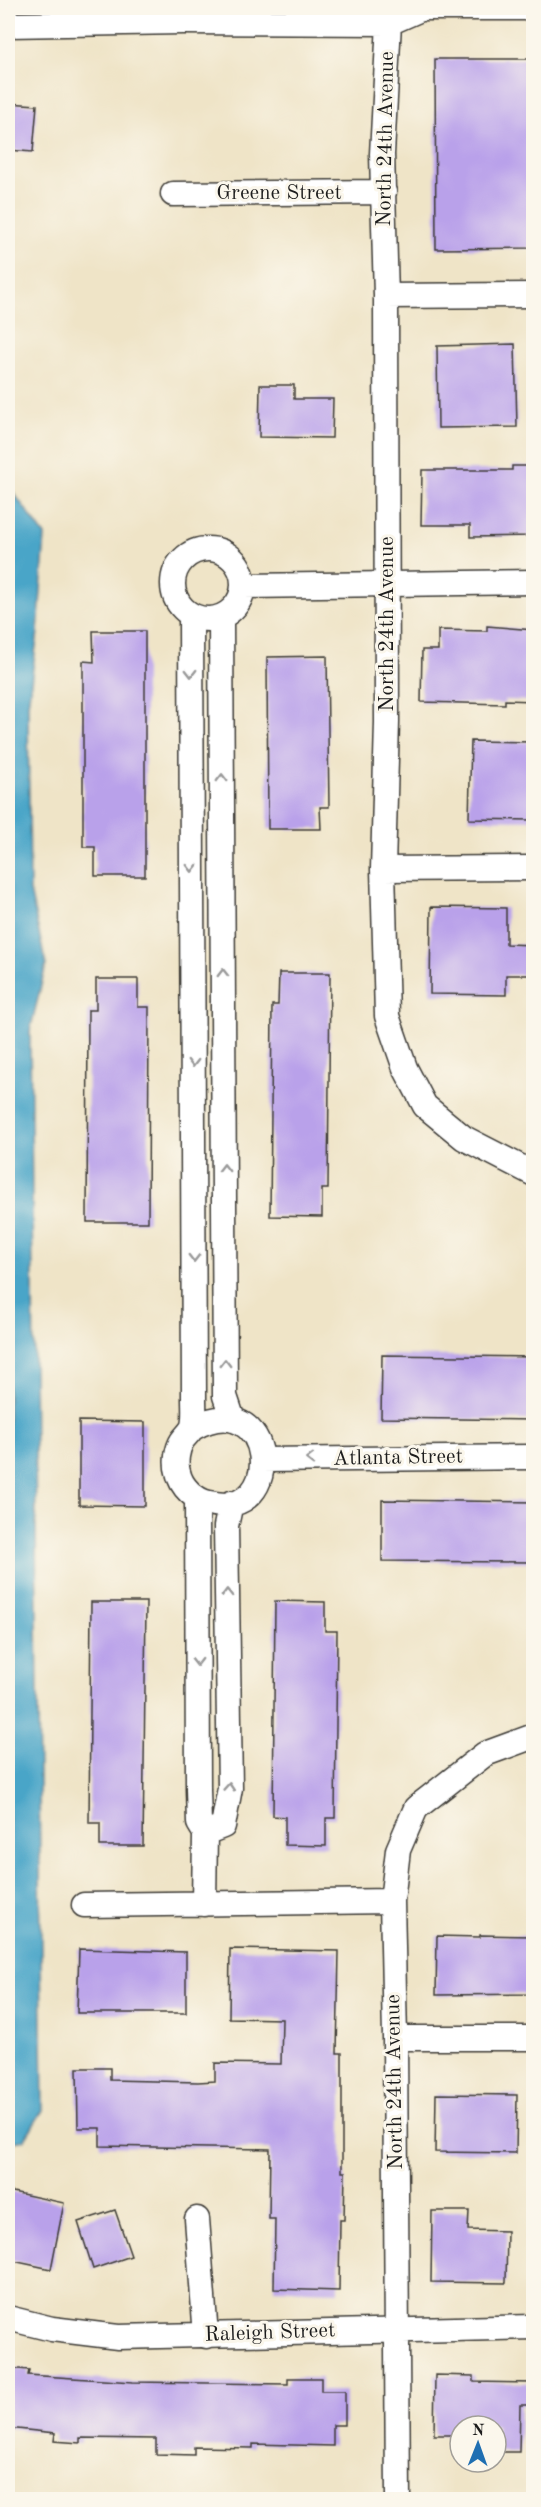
<svg xmlns="http://www.w3.org/2000/svg" width="541" height="2507" viewBox="0 0 541 2507" font-family="'Old Standard TT',serif">
<style>
.water{fill:#4aa5c8;stroke:#336072;stroke-width:1.5}
.building{fill:#b9a1ea}
.lines{fill:none;stroke-linecap:round;stroke-linejoin:round}
.street-casing{stroke:#3c3a36;stroke-width:27}
.street{stroke:#fff;stroke-width:24}
.oneway{stroke:#999}
.labels{text-anchor:middle;dominant-baseline:central;stroke-width:6;stroke-linejoin:round;paint-order:stroke}
.street-label{font-size:21px;fill:#1c1c1c;stroke:#fbf7ec}
</style>
<rect width="100%" height="100%" fill="#fbf7ec"/>
<filter id="ink" filterUnits="userSpaceOnUse"><feTurbulence type="fractalNoise" baseFrequency=".0167" numOctaves="2"/><feDisplacementMap in="SourceGraphic" scale="12" xChannelSelector="R" yChannelSelector="G"/><feConvolveMatrix kernelMatrix="1 2 1 2 8 2 1 2 1" color-interpolation-filters="sRGB"/></filter>
<filter id="wash" filterUnits="userSpaceOnUse"><feTurbulence type="fractalNoise" baseFrequency=".008" numOctaves="4" result="noise"/><feDisplacementMap in="SourceGraphic" scale="24" xChannelSelector="R" yChannelSelector="G"/><feGaussianBlur stdDeviation="1.35" result="paint"/><feColorMatrix in="noise" values="0 0 0 0 0 0 0 0 0 0 0 0 0 0 0 0 0 1.4 0 .05"/><feComposite in="paint" operator="in"/></filter>
<g filter="url(#wash)">
<rect width="100%" height="100%" fill="#efe4c7"/>
<path class="water" d="M8,485L45,536L38,632L28,705L30,891L46,965L30,1031L43,2110L24,2140L8,2143Z"/>
<g id="blocks">
<path class="building" d="M435,59H534V248L436,249Z
M8,103L37,105L33,152L8,150Z
M515,344L517,427L438,428L437,346Z
M260,385H294V399H333L332,438L259,437Z
M512,466H534V536L470,537V525H421L422,470H512Z
M487,626L534,630V701L505,700V704L421,702L422,650H438V630L487,631Z
M93,631H145V876H95V847H83V661L94,662Z
M327,656L329,807H320L321,829H268L267,657Z
M471,741L534,742L532,820L469,819Z
M431,907L506,908V944L534,945V975H506V995L430,994Z
M279,973H330L328,1189H322V1217L270,1216L272,1005H278Z
M96,979H138V1007H149L148,1222H87L88,1010H96Z
M382,1355L534,1357L533,1420L381,1418Z
M79,1421L145,1422V1506L79,1505Z
M382,1500L534,1502V1562L382,1561Z
M275,1601L325,1602V1631H337L335,1818H326V1846L285,1845V1817L273,1816Z
M91,1602H146L143,1846H100V1823H89Z
M480,1935L534,1936V1994L436,1995L437,1936L480,1937Z
M79,1949L186,1952V2013H77Z
M230,1949L339,1951L337,2053H342V2172H345L344,2220H340L339,2291L274,2289L275,2219H269L270,2149L100,2146V2128H78L77,2068H110V2080L198,2082L215,2081V2063L281,2064L282,2019L229,2018Z
M436,2094L517,2095L516,2153L435,2152Z
M8,2191L64,2203L51,2269L8,2260Z
M115,2210L131,2256L93,2269L78,2222Z
M432,2211H469L468,2230L507,2231L506,2283L431,2282Z
M8,2368L29,2370L28,2375L133,2382L288,2384V2378H321V2391H345V2425H333V2446L253,2444V2448L194,2447V2455L156,2454V2439L80,2438V2443L54,2441L55,2433L8,2428Z
M435,2375L474,2376V2382L534,2383V2405H520L519,2452H496V2426H460V2435H434Z"/>
</g>
</g>
<g filter="url(#ink)">
<use href="#blocks" fill-opacity="0" stroke="#3c3a36" stroke-width="1.5"/>
<g class="lines">
<g class="street-casing">
<path id="street" d="M395,8L389,23L382,154L386,296L387,722L383,869L387,1016L405,1068L425,1106L464,1138L534,1174
M8,25L182,22L389,23L423,8H534
M173,194L384,192
M386,296L534,295
M173 584a35 35 0 1 1 70 0a35 35 0 1 1-70 0Z
M243,586L534,582
M191,615L194,1398C194,1407 195,1418 193,1426C191,1432 185,1436 182,1441C177,1449 175,1463 178,1472C181,1487 195,1500 209,1503C288,1522 275,1382 193,1428
M221,617L225,1396L233,1420
M383,869L534,868
M263,1460L534,1457
M197,1498L198,1789L199,1823L205,1833L204,1904
M205,1833L223,1826L230,1788L226,1526L231,1503
M84,1905L392,1901
M395,2038H534
M197,2219L206,2336
M8,2318L52,2329L118,2337L534,2327
M398,2500L395,2038L392,1901L398,1850L416,1808L485,1754L534,1736"/>
</g>
<use href="#street" class="street"/>
</g>
<defs><path id="oneway-chevron" d="M-2-3.5L2.5 0L-2 3.5" fill="none" stroke-width="1.6" stroke-linecap="round" stroke-linejoin="round" transform="scale(1.5)"/></defs>
<g class="oneway">
<use href="#oneway-chevron" transform="translate(191 673) rotate(90)"/>
<use href="#oneway-chevron" transform="translate(222 778) rotate(-90)"/>
<use href="#oneway-chevron" transform="translate(192 868) rotate(90)"/>
<use href="#oneway-chevron" transform="translate(223 973) rotate(-90)"/>
<use href="#oneway-chevron" transform="translate(193 1063) rotate(90)"/>
<use href="#oneway-chevron" transform="translate(224 1168) rotate(-90)"/>
<use href="#oneway-chevron" transform="translate(194 1258) rotate(90)"/>
<use href="#oneway-chevron" transform="translate(225 1363) rotate(-90)"/>
<use href="#oneway-chevron" transform="translate(310 1459) rotate(179)"/>
<use href="#oneway-chevron" transform="translate(227 1593) rotate(-91)"/>
<use href="#oneway-chevron" transform="translate(197 1662) rotate(90)"/>
<use href="#oneway-chevron" transform="translate(229 1787) rotate(-86)"/>
</g>
</g>
<g class="labels">
<g class="street-label">
<text transform="translate(386 139) rotate(-89)">North 24th Avenue</text>
<text x="279" y="193">Greene Street</text>
<text transform="translate(387 624) rotate(-90)">North 24th Avenue</text>
<text transform="translate(398 1458) rotate(-1)">Atlanta Street</text>
<text transform="translate(395 2082) rotate(-91)">North 24th Avenue</text>
<text transform="translate(270 2333) rotate(-2)">Raleigh Street</text>
</g>
</g>
<rect width="541" height="2507" fill="none" stroke="#fbf7ec" stroke-width="30"/>
<g transform="translate(478 2444) rotate(1)"><circle r="28" fill="#fbf7ec" stroke="#a29f99" stroke-width="1.5"/>
<path d="M0-4.5L10 22L0 15L-10 22Z" fill="#1f6fb2"/>
<text y="-9" font-size="16" font-weight="bold" text-anchor="middle" fill="#1c1c1c">N</text>
</g>
</svg>
